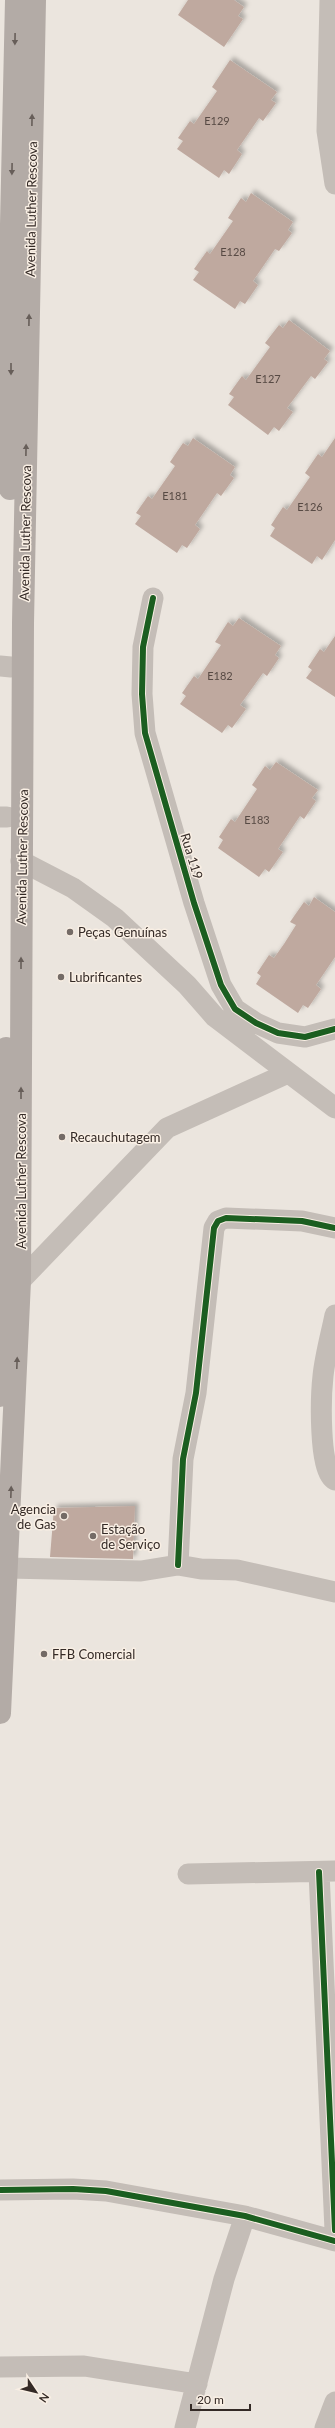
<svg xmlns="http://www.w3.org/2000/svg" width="335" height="2428" viewBox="0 0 335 2428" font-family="Lato,sans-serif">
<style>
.building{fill:#bfa99f;filter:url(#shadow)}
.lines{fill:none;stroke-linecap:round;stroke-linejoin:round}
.minor{stroke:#c4bdb7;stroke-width:21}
.major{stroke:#b3aba6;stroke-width:22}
.cycleway-casing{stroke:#f9efe4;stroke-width:8}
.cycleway{stroke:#1b5e20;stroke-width:6}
.oneway{fill:#675e59}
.poi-dot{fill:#746b66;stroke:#f9efe4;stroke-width:1.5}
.labels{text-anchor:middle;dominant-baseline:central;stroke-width:3;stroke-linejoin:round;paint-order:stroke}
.number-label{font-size:11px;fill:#574a44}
.street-label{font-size:13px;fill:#342a26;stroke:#f9efe4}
.poi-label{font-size:13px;fill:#342a26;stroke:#f9efe4;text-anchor:start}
</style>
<defs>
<filter id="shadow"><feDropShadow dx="3.5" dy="-3.5" stdDeviation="2" flood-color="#0004"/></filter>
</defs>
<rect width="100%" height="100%" fill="#ebe5de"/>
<path class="building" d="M188,0H234L244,7L238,16L243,19L224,47L178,15Z
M230,60L277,92L271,100L276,103L263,121L259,118L237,150L242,154L229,174L224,170L219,178L177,149L183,141L178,138L190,121L194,124L217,91L212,87Z
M251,193L293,222L288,230L292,233L279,251L275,249L253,281L258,285L245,304L240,301L235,309L193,280L199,272L194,269L207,251L210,254L233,221L228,218L241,198L246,202Z
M289,320L330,351L324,359L328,362L315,379L311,376L287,408L293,412L279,431L274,427L268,435L228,405L234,397L229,394L242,376L246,380L270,347L265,343L279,325L283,328Z
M193,438L235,467L230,475L234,478L221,496L217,493L195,525L200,529L187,548L182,545L177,553L135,524L141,516L136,513L148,496L152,499L175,466L170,462L183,443L188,446Z
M335,438V540L322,560L317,556L312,564L270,536L275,528L271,525L283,507L287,510L310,477L305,473L318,454L322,457Z
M239,618L281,646L275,655L279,658L267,676L263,673L240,705L246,709L232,728L228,725L222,733L180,704L186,696L182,693L194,676L198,679L221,645L215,642L228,622L233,626Z
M335,636V697L306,678L312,670L308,667L320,649L324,652Z
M276,762L318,790L312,798L316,801L304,819L300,816L278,849L283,852L269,872L265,869L259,877L218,848L223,840L219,837L231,819L235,822L257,789L252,785L265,766L270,770Z
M314,897L335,912V957L316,985L321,989L308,1008L303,1005L298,1013L256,984L261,976L257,973L269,955L274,958L284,944L296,925L290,922L304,902L309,906Z
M135,1506L133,1559L50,1557L54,1508Z"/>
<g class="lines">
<path class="minor" d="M330,0L327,131L335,184
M153,598L143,647L142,694L145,733L194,903L221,985L235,1009L256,1023L278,1033L305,1037L335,1029
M0,666L11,667
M0,817H7
M21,861L73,888L115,918L187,985L215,1017L335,1108
M20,1281L167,1128L288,1073
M335,1315C331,1335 325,1356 323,1376C321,1394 318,1472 335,1480
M178,1565L183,1459L196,1393L214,1228L218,1221L226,1218L302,1221L335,1228
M8,1568L141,1571L178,1565L201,1569L237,1570L335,1592
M319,1872L335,2230
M188,1874L335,1871
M0,2190L73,2189L106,2191L245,2216L335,2241
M0,2367L84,2366L197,2384
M185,2428L224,2279L245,2216
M325,2428L335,2402"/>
<path class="major" d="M10,489L11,224L16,0
M0,1396L3,1324L6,1048
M0,1713L20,1281L23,623L35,0"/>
<g class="cycleway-casing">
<path id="cycleway" d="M153,598L143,647L142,694L145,733L194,903L221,985L235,1009L256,1023L278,1033L305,1037L335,1029
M178,1565L183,1459L196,1393L214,1228L218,1221L226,1218L302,1221L335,1228
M319,1872L335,2230
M0,2190L73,2189L106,2191L245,2216L335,2241"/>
</g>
<use href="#cycleway" class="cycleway"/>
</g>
<defs><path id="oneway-solid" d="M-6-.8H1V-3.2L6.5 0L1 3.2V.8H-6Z"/></defs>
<g class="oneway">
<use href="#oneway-solid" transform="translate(15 39) rotate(91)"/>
<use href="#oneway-solid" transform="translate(32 120) rotate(-89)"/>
<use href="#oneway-solid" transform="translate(12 169) rotate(91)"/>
<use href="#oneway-solid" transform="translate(29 320) rotate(-89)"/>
<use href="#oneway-solid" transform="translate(11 369) rotate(90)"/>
<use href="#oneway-solid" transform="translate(26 450) rotate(-89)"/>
<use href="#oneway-solid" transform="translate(21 963) rotate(-90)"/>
<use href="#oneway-solid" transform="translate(21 1093) rotate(-90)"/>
<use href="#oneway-solid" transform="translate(17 1363) rotate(-88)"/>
<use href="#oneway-solid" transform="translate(11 1492) rotate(-88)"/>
</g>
<g class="poi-dot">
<circle cx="70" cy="932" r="4"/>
<circle cx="61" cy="977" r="4"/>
<circle cx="62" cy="1137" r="4"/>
<circle cx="64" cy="1516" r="4"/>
<circle cx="93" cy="1536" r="4"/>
<circle cx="44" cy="1654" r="4"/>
</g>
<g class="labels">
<g class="number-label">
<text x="217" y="120">E129</text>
<text x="233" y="251">E128</text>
<text x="268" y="378">E127</text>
<text x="175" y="495">E181</text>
<text x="310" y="506">E126</text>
<text x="220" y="675">E182</text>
<text x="257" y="819">E183</text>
</g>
<g class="street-label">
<text transform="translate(31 209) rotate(-89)">Avenida Luther Rescova</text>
<text transform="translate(25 533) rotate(-89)">Avenida Luther Rescova</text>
<text transform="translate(192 856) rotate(73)">Rua 119</text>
<text transform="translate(22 857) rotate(-89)">Avenida Luther Rescova</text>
<text transform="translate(21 1181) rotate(-90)">Avenida Luther Rescova</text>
</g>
<g class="poi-label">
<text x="78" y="932">Peças Genuínas</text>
<text x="69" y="977">Lubrificantes</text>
<text x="70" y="1137">Recauchutagem</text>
<text x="56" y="1509" text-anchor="end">Agencia<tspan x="56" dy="15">de Gas</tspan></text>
<text x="101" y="1529">Estação<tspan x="101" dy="15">de Serviço</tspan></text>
<text x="52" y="1654">FFB Comercial</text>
</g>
</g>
<g transform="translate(36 2392) rotate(125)" stroke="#f9efe4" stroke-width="3" paint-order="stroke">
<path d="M0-3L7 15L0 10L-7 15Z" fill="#342a26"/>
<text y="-6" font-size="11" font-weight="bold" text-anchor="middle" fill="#342a26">N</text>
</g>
<path d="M191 2404v6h59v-6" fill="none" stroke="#342a26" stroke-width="2"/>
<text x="197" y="2404" font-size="12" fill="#342a26" stroke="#f9efe4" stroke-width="3" paint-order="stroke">20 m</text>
</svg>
